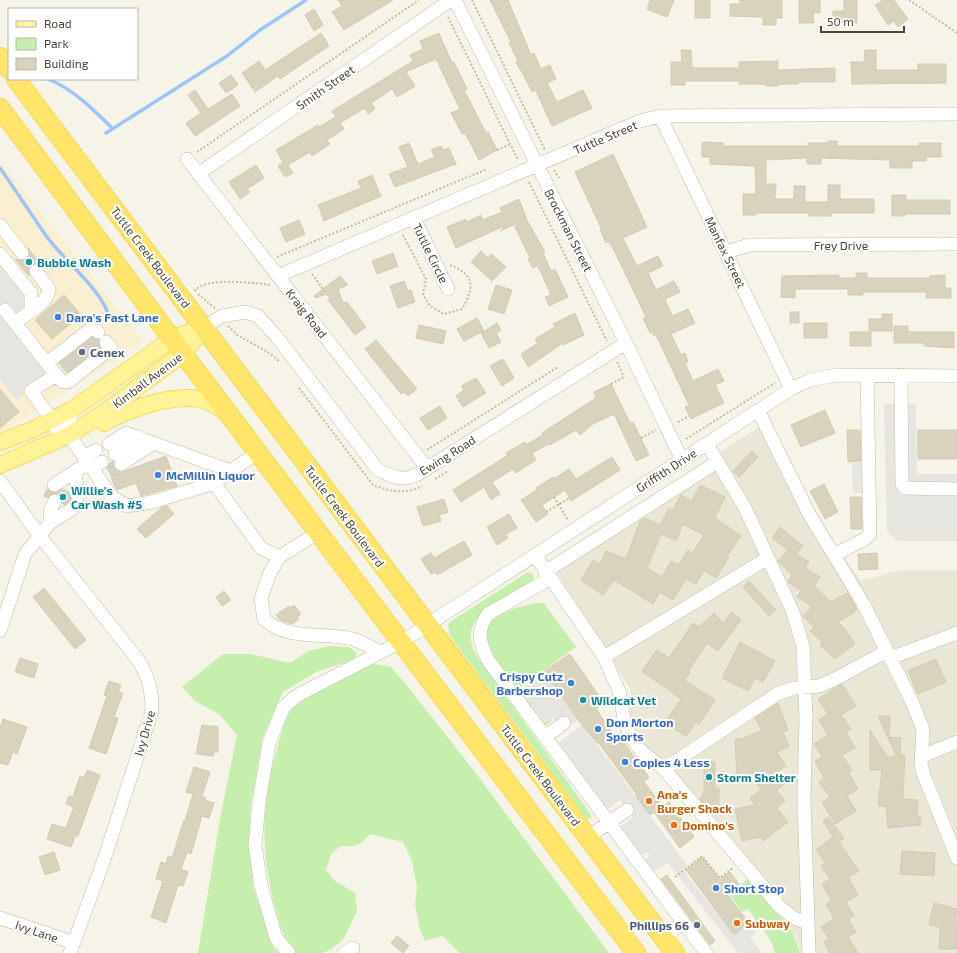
<svg xmlns="http://www.w3.org/2000/svg" width="957" height="953" viewBox="0 0 957 953" font-family="'Exo 2',sans-serif">
<style>
.residential{fill:#eae7d6}
.commercial{fill:#faefd1}
.green{fill:#c6eead}
.parking{fill:#e7e5e0}
.lines{fill:none;stroke-linecap:round;stroke-linejoin:round}
.stream{stroke:#9ec5f9;stroke-width:3.5}
.building{fill:#d9d2bc;stroke:#d5ccae;fill-rule:evenodd}
.minor-tunnel{stroke:#d4d1c4;stroke-width:13;stroke-dasharray:13 6;stroke-linecap:butt}
.minor-casing{stroke:#c3bea9;stroke-width:14}
.major-casing{stroke:#f2de5a;stroke-width:18}
.highway-casing{stroke:#efc828;stroke-width:20}
.path{stroke:#c6be99;stroke-width:2;stroke-dasharray:2 2;stroke-linecap:butt}
.minor{stroke:#fff;stroke-width:13}
.major{stroke:#fff398;stroke-width:16}
.highway{stroke:#ffe66a;stroke-width:19}
.culture-dot{fill:#0f9aa8;stroke:#fff;stroke-width:1.5}
.shop-dot{fill:#3f7fe0;stroke:#fff;stroke-width:1.5}
.service-dot{fill:#5c6f8a;stroke:#fff;stroke-width:1.5}
.food-dot{fill:#e8710a;stroke:#fff;stroke-width:1.5}
.labels{text-anchor:middle;dominant-baseline:central;stroke-width:4;stroke-linejoin:round;paint-order:stroke}
.street-label{font-size:12px;fill:#4a4636;stroke:#fff}
.culture-label{font-size:12px;font-weight:bold;fill:#0d838f;stroke:#fff;text-anchor:start}
.shop-label{font-size:12px;font-weight:bold;fill:#366cbe;stroke:#fff;text-anchor:start}
.service-label{font-size:12px;font-weight:bold;fill:#4e5e75;stroke:#fff;text-anchor:start}
.food-label{font-size:12px;font-weight:bold;fill:#c56008;stroke:#fff;text-anchor:start}
</style>
<rect width="100%" height="100%" fill="#f6f4e8"/>
<path class="residential" d="M770,420L829,537L861,581L901,570H957V953H801L795,934L784,918L645,745L630,717L631,690L550,562Z"/>
<path class="commercial" d="M0,160L143,342L9,428L0,431Z"/>
<path class="green" d="M528,572L533,574L534,580L532,582C504,598 450,617 479,659L592,816L590,819H587L450,636L448,625L451,621Z
M536,603H544L576,647L519,688L544,723L552,719V721L544,726L487,649L485,632L491,620L495,617L515,608Z
M329,646L349,647L357,653L353,660L318,671L283,692L263,736L250,809L253,887L274,949L279,953H198L220,819L237,735L220,715L195,701L182,687L223,654H250L290,663L308,651Z
M376,664L391,667L409,688L478,776L609,953H460L442,936L425,941L420,929L415,904L417,888L412,861L403,842L370,834C359,846 357,847 341,846L331,854L326,870L335,881L355,893L357,911L344,938L332,949L323,953H296C284,941 280,926 276,910C260,855 261,804 277,749C280,737 284,722 290,712C295,703 345,672 356,668C362,666 370,665 376,664Z
M749,878L793,932L800,953H775L771,941L748,909L742,912L729,894Z"/>
<path class="parking" d="M0,261L33,301L7,322L49,374L17,400L0,380Z
M884,404H916L917,474H957V541H897L887,531Z
M852,463H872V493H853Z
M545,673L578,720L562,731L553,718L545,723L521,690Z
M582,725L687,865L682,869L734,935L749,924L756,933L750,938L762,953H738L668,863L652,873L644,861L650,856L647,852L640,857L619,828L633,818L620,800L606,810L556,745Z"/>
<g class="lines">
<path class="stream" d="M48,79C73,89 93,109 112,128
M106,133L227,56L260,30L306,0
M0,168C16,191 31,214 47,237C63,259 97,286 107,311"/>
</g>
<path class="building" d="M338,0H393L344,30L332,12L342,6Z
M490,0H508L531,55L534,53L541,69L550,65L556,79L547,83L557,102L583,90L592,108L552,126L537,93L534,90L532,92L521,70H520L516,62L518,61L509,43L511,42Z
M650,0H674L667,17L647,9Z
M695,0H710V18H695Z
M740,0H782V18H776V25H763V17L730,16V4H740Z
M799,0H820V13H813L814,23H799Z
M844,0H857V23H833V11H844Z
M883,0H894L908,19L898,27L894,21L888,25L875,5Z
M314,9L323,25L314,31L305,15Z
M321,33L329,46L280,79L278,76L255,92L242,73L259,61L265,70Z
M439,33L452,63L454,62L467,89L464,90L486,133L488,132L497,150L479,160L465,133L462,134L451,113L460,109L436,59L406,72L415,86L397,97L392,89L371,103L375,109L368,114L365,108L340,123L344,129L327,140L330,144L312,156L310,152L288,165L293,173L285,177L278,166L283,162L276,150L318,125L319,127L336,117L332,111L413,61L410,55L423,49L420,41Z
M681,50H691L692,68H739V62L778,61V70L835,68V82H798V84H778V86H766V84H739V81H685V85H671V62H682Z
M865,50H876V70H918V64H946V83L852,84L851,62H864Z
M231,75L238,85L226,93L219,83Z
M195,90L208,109L232,94L240,106L195,136L186,123L201,113L188,95Z
M828,141H837V146H919V143H941V157H926V161H912V168H890V160L821,158V164H807V158L766,160V184H776L775,199H794V186H805V202H828V185H840V199H874V213H831V216H809V213H756V215H743V194H756L755,166L710,164V157H702V143L707,142L723,143V146H808V143H828Z
M409,143L418,164L435,157L431,150L441,146L443,150L449,148L456,164L395,187L389,174L408,167L399,147Z
M613,154L647,227L623,238L637,266L658,256L663,266L648,273L656,290L674,281L680,292L665,299L672,316L688,309L695,323L671,334L681,355L685,353L688,362L685,363L693,381L718,369L724,381L715,385L724,403L691,419L685,407L689,405L656,335L654,336L652,332L650,333L643,318L646,317L612,246L608,242L606,243L600,229L601,228L575,172Z
M256,165L264,178L247,189L250,192L240,199L229,182Z
M372,175L381,196L324,221L318,205L361,188L358,181Z
M892,195H906V200H950V214H905V216H892Z
M519,199L527,220L545,252L543,253L551,271L555,269L568,297L549,306L545,297L551,295L538,266L533,268L528,259L530,258L515,227L518,223L500,231L506,225L456,248L447,227L466,219L467,222L481,215L483,220L502,212L500,208Z
M299,220L305,234L286,242L280,228Z
M28,248L42,266L36,263L31,265L29,268V276L15,259L23,261L27,259L30,256Z
M481,251L488,258L491,254L506,267L492,281L471,262Z
M393,253L398,266L377,274L372,261Z
M856,273H867V278H930V276L945,275V288H951V298H926V292H863V295H848V289H795V298L781,297L782,276L839,275V278H856Z
M340,276L348,285L338,289L343,303L347,302L366,327L355,335L328,300L330,298L326,294L316,298L314,296Z
M404,281L408,291L411,290L415,302L398,308L390,286Z
M496,285L512,290L504,314L488,309Z
M64,295L81,315L52,339L35,320Z
M790,312H799V323H790Z
M575,313L584,335L563,345V343L528,367L521,354L538,343L535,339L555,327L553,324Z
M882,314H892V331H869V319H882Z
M477,318L484,331L464,341L457,329Z
M497,323L501,330L496,333L501,342L489,348L481,333Z
M804,323H827V338H804Z
M419,325L446,331L443,344L416,338Z
M894,326H908V332H954V348L924,346V343H894Z
M850,332H871V346H850Z
M92,338L98,340L100,347L67,373L59,363Z
M376,340L417,389L408,396L404,392L401,394L365,349Z
M503,359L514,378L502,386L490,366Z
M476,378L486,393L463,407L456,396L464,390L461,386Z
M611,384L630,423L633,422L649,455L636,461L614,414L593,424L580,435L576,430L550,445L549,444L532,453L536,460L516,473L513,469L492,482L500,494L491,500L484,487L461,502L453,490L508,455L506,453L525,442L526,445L543,435L542,433L596,398L594,392Z
M0,389L19,412L0,428Z
M440,406L447,418L428,430L420,418Z
M825,410L835,433L801,447L791,425Z
M847,430H860L861,461L848,462Z
M918,430H957V459H918Z
M752,451L758,457L739,477L733,471Z
M166,456L177,486L141,496L136,483L117,490L115,487L111,476Z
M612,457L620,470L571,501L565,490L542,505L548,514L536,522L521,500L537,490L536,488L553,477L554,479L569,469L576,479Z
M824,484L838,512L825,519L810,491Z
M700,485L725,497L715,518L741,536L727,556L729,557L716,578L704,570L696,584L686,579L673,600L660,592L653,604L614,580L603,595L581,580L593,560L600,564L606,551L626,559L640,521L645,518L660,525L669,508L673,510L681,495L692,501ZM683,524L704,535L692,553L688,550L678,565L671,561L662,577L647,568L661,534L676,541Z
M47,489L54,493L63,489L69,492L72,501L64,505L62,497L58,494H51L48,498L44,496Z
M850,497H861L862,529H851Z
M444,499L448,512L439,515L441,521L423,526L417,507Z
M167,506L174,514L146,538L137,529L162,507Z
M509,514L517,528L506,534L508,538L497,545L487,527Z
M780,527L803,546L796,554L809,562L805,568L820,577L814,586L831,602L847,593L857,609L854,610L855,612L838,622L844,628L855,644L835,659L820,645L822,642L810,631L814,627L803,616L812,607L797,597L801,591L788,582L792,575L778,561L788,550L772,538Z
M464,541L472,555L437,575L435,572L431,574L421,559L431,553L434,558Z
M877,553L878,569L859,570L858,554Z
M749,581L776,610L769,616L743,587Z
M44,588L86,640L75,649L33,597Z
M224,591L231,600L222,606L216,597Z
M294,605L301,614L297,617L299,619L292,624L280,620L276,615L289,606L290,608Z
M732,612L741,620L718,651L707,643L688,672L690,673L684,680L715,700L699,724L696,722L686,736L665,723L681,699L642,671L657,650L669,658L693,623L699,627L714,613L723,623Z
M740,642L775,661L763,682L755,678L748,691L722,678Z
M570,654L604,703L596,709L618,741L621,739L649,777L644,782L663,807L669,802L694,837L680,848L654,812L650,815L636,796L637,795L598,742L597,743L579,721L544,671Z
M20,658L38,664L34,678L15,672Z
M936,659L946,682L918,694L908,671Z
M109,681L121,685L118,692L123,693L114,717L118,718L106,754L89,748L107,696L104,695Z
M842,684L856,706L841,715L851,729L846,732L855,748L842,755L852,770L848,772L858,789L847,796L856,811L835,824L822,802L830,797L819,782L824,778L815,761L822,756L814,744L828,735L819,720L828,714L818,699Z
M778,703L788,730L783,732L789,746L777,752L786,766L778,771L786,783L776,790L785,801L777,808L788,822L763,841L761,837L742,841L735,809L755,805L750,798L761,790L752,776L737,777L735,739H741L762,731L755,718Z
M878,716H890L889,737L901,738L900,755H905L903,799L918,800L917,817L920,816L921,825L888,828L886,806H878L882,770H870V730L888,758L896,755Z
M3,719L27,727L17,754L13,752L8,765L0,763V728Z
M202,725L218,727V752H214L213,756L196,754Z
M704,762H715V788H719V811L703,804L700,800L704,792Z
M194,767L210,772L202,796L206,798L205,800L214,803L209,818L202,816L191,854L187,852L181,869L188,872L183,886L178,885L166,923L151,917L163,881L156,879L161,862L166,864L168,856L172,858L184,820L185,821L193,794L186,792Z
M87,770L100,775L78,836H75L71,847L47,839L52,824L66,828L74,807L66,804L69,796L73,797L80,776L84,778Z
M828,817L844,838L839,842L859,871L848,877L858,895L846,902L854,916L848,919L856,932L848,937L858,953H830L824,942L829,939L821,927L834,919L826,904L832,901L822,884L830,879L821,866L825,862L816,850L833,837L823,821Z
M902,851L935,853L934,876L900,874Z
M54,852L60,870L45,875L39,857Z
M702,857L720,880L730,872L739,884L726,893L749,923L734,935L686,870Z
M667,875L715,941L710,945L661,879Z
M934,903L957,909L955,922L957,923V949H939L940,927L929,925Z
M397,936L409,946L403,953L391,943Z"/>
<g class="lines">
<path class="minor-tunnel" d="M22,253L36,271
M89,339L97,348
M79,347L87,356
M67,357L75,366
M108,471L121,464
M55,501L61,488
M65,505L71,493"/>
<g class="minor-casing">
<path id="minor" d="M455,0L627,345L682,460
M660,116L791,389
M187,159L427,468
M198,174L451,0
M414,218L448,289
M0,225L22,253
M727,252L749,245L957,244
M0,254L31,293V311L15,323
M278,276L640,121L660,116L957,114
M5,310L56,375L31,391L52,420L61,438
M31,311C41,304 47,301 49,289L36,271
M204,327L222,316L245,312L258,316L277,337L378,470C393,477 402,482 418,474L626,343
M47,363L93,327L98,332
M56,375L63,382H68L111,348L106,342
M901,375L902,484L905,488L957,489
M73,409L68,426L69,435L111,496L127,506L152,502L214,483
M758,410L809,514L863,603L912,702L923,729L921,764L923,773L957,858
M109,444L126,433L231,471
M707,444L745,508L792,610L803,646L806,718L804,798L809,953
M258,452L214,483L261,548L279,557
M115,454L139,437
M84,457L96,450
M121,464L154,443
M91,468L102,462
M75,472L78,496
M0,481L39,535L138,660C149,677 152,691 152,711L105,857L70,953
M54,485L88,463
M50,523V511L55,501
M319,532L279,557L269,575L261,599L264,619C288,641 323,632 353,639C362,642 372,648 381,652
M535,555L604,657L619,691L624,718L630,736L641,751L664,769L780,907L794,918L807,923
M834,555L865,539L870,534L867,375
M545,572L717,462
M549,579L488,614C476,632 479,641 488,660L706,953
M0,631L25,554L50,523L72,509
M604,657L768,558
M890,658L957,633
M545,737L564,723
M922,756L957,742
M664,769L777,694L794,688L819,686L837,678L887,651
M588,837L627,810
M0,918L74,943
M663,937L683,922
M289,953L276,938L261,886L255,846L259,802L269,743L283,708L296,696L401,642L791,389L810,380L836,375L957,376
M344,953L353,948"/>
</g>
<g class="major-casing">
<path id="major" d="M104,423C129,409 171,394 199,399C209,401 219,407 227,413
M0,442L32,430L73,409L172,339L203,327
M0,465L69,435L100,415L184,353L204,327"/>
</g>
<g class="highway-casing">
<path id="highway" d="M0,57L9,69
M16,79L675,953
M0,108L172,339L636,953"/>
</g>
<path class="path" d="M472,0L545,150
M909,0L957,33
M448,17L518,160
M497,150L511,144
M197,152L419,0
M554,170L559,178
M529,182L607,341
M403,235L426,279L423,295L430,306L444,314L462,309C475,287 475,275 450,265
M277,257L487,169
M312,274L323,289
M196,291L195,290C209,277 247,283 266,284L271,286
M198,294L215,308
M228,326L237,335L268,352L280,362
M617,362L624,377
M611,384L624,377
M299,388L373,485C389,491 406,495 422,486
M678,422L689,416
M641,438L656,430
M686,439L775,383
M427,450L558,367
M435,479L448,471
M554,497L568,520
M546,512L570,498
M675,877L702,856L720,878L733,868"/>
<use href="#minor" class="minor"/>
<use href="#major" class="major"/>
<use href="#highway" class="highway"/>
</g>
<g class="culture-dot">
<circle cx="29" cy="262" r="4"/>
<circle cx="63" cy="497" r="4"/>
<circle cx="583" cy="700" r="4"/>
<circle cx="709" cy="777" r="4"/>
</g>
<g class="shop-dot">
<circle cx="58" cy="317" r="4"/>
<circle cx="158" cy="475" r="4"/>
<circle cx="571" cy="683" r="4"/>
<circle cx="598" cy="729" r="4"/>
<circle cx="625" cy="762" r="4"/>
<circle cx="716" cy="888" r="4"/>
</g>
<g class="service-dot">
<circle cx="82" cy="352" r="4"/>
<circle cx="697" cy="925" r="4"/>
</g>
<g class="food-dot">
<circle cx="649" cy="801" r="4"/>
<circle cx="674" cy="825" r="4"/>
<circle cx="737" cy="923" r="4"/>
</g>
<g class="labels">
<g class="street-label">
<text transform="translate(325 87) rotate(-35)">Smith Street</text>
<text transform="translate(605 137) rotate(-23)">Tuttle Street</text>
<text transform="translate(569 230) rotate(63)">Brockman Street</text>
<text x="841" y="245">Frey Drive</text>
<text transform="translate(726 252) rotate(64)">Manfax Street</text>
<text transform="translate(431 253) rotate(64)">Tuttle Circle</text>
<text transform="translate(151 257) rotate(53)">Tuttle Creek Boulevard</text>
<text transform="translate(307 313) rotate(52)">Kraig Road</text>
<text transform="translate(147 380) rotate(-37)">Kimball Avenue</text>
<text transform="translate(447 455) rotate(-32)">Ewing Road</text>
<text transform="translate(666 470) rotate(-33)">Griffith Drive</text>
<text transform="translate(345 516) rotate(53)">Tuttle Creek Boulevard</text>
<text transform="translate(144 733) rotate(-74)">Ivy Drive</text>
<text transform="translate(541 775) rotate(53)">Tuttle Creek Boulevard</text>
<text transform="translate(37 931) rotate(19)">Ivy Lane</text>
</g>
<g class="culture-label">
<text x="37" y="262">Bubble Wash</text>
<text x="71" y="490">Willie's<tspan x="71" dy="14">Car Wash #5</tspan></text>
<text x="591" y="700">Wildcat Vet</text>
<text x="717" y="777">Storm Shelter</text>
</g>
<g class="shop-label">
<text x="66" y="317">Dara's Fast Lane</text>
<text x="166" y="475">McMillin Liquor</text>
<text x="563" y="676" text-anchor="end">Crispy Cutz<tspan x="563" dy="14">Barbershop</tspan></text>
<text x="606" y="722">Don Morton<tspan x="606" dy="14">Sports</tspan></text>
<text x="633" y="762">Copies 4 Less</text>
<text x="724" y="888">Short Stop</text>
</g>
<g class="service-label">
<text x="90" y="352">Cenex</text>
<text x="689" y="925" text-anchor="end">Phillips 66</text>
</g>
<g class="food-label">
<text x="657" y="794">Ana's<tspan x="657" dy="14">Burger Shack</tspan></text>
<text x="682" y="825">Domino's</text>
<text x="745" y="923">Subway</text>
</g>
</g>
<rect x="8" y="8" width="130" height="72" fill="#ffffff" stroke="#b7b5af"/>
<rect x="16" y="21" width="20" height="6" fill="#fff398" stroke="#b7b5af"/>
<text x="44" y="28" font-size="12" fill="#4a4636">Road</text>
<rect x="16" y="38" width="20" height="12" fill="#c6eead" stroke="#b7b5af"/>
<text x="44" y="48" font-size="12" fill="#4a4636">Park</text>
<rect x="16" y="58" width="20" height="12" fill="#d9d2bc" stroke="#b7b5af"/>
<text x="44" y="68" font-size="12" fill="#4a4636">Building</text>
<path d="M821 26v6h83v-6" fill="none" stroke="#4a4636" stroke-width="2"/>
<text x="827" y="26" font-size="12" fill="#4a4636" stroke="#ffffff" stroke-width="3" paint-order="stroke">50 m</text>
</svg>
